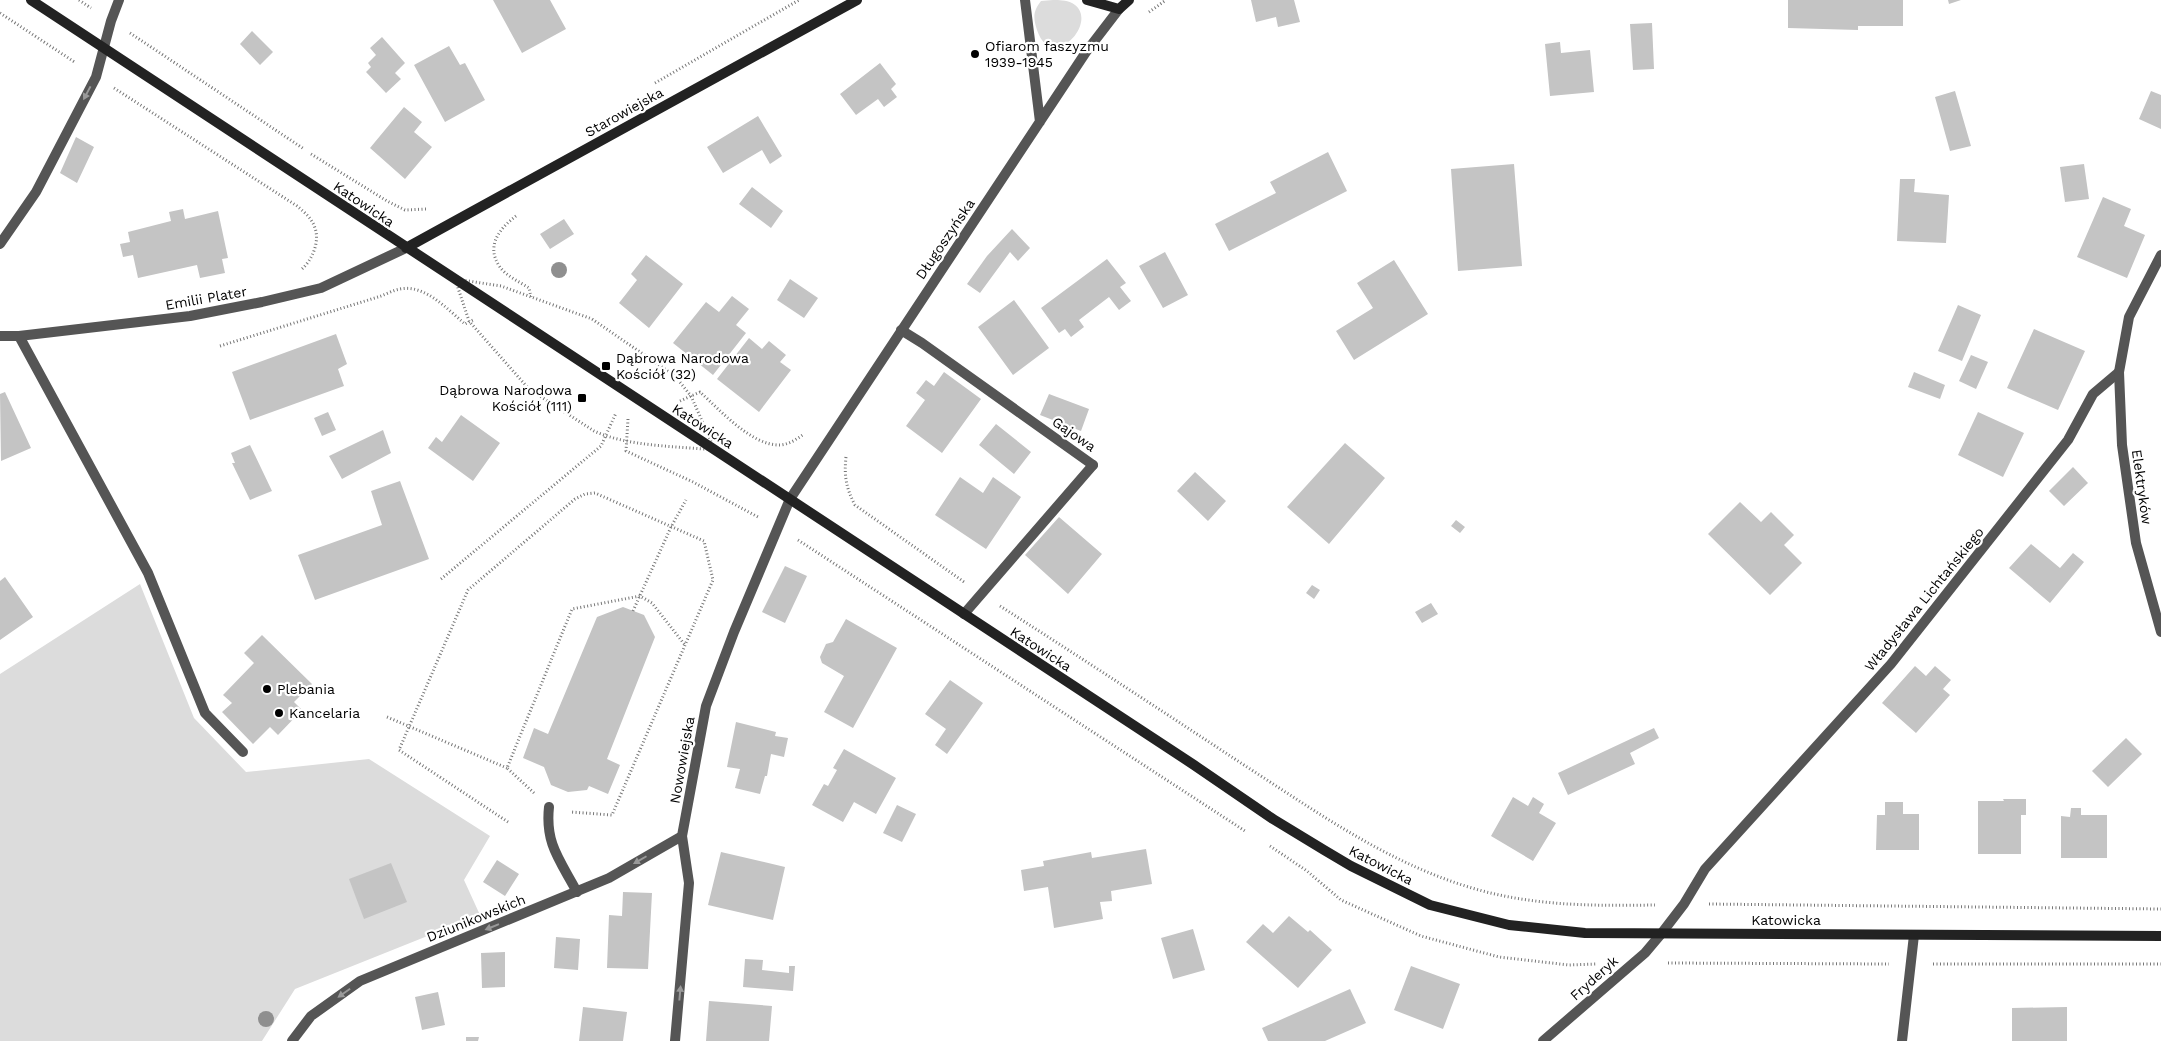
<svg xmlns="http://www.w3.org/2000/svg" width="2161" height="1041" viewBox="0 0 2161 1041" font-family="'Work Sans',sans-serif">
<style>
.green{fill:#dcdcdc}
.building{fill:#c4c4c4}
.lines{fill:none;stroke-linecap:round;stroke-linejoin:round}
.path{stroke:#777;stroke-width:3;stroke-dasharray:1 2.5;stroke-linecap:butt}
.lane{stroke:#555;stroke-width:10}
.street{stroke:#555;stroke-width:10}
.secondary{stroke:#222;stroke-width:10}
.tree{fill:#8f8f8f}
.oneway{fill:#999}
.poi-dot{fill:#000;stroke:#fff;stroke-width:2}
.labels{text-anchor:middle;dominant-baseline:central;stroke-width:4.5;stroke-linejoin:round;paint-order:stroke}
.poi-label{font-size:14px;fill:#000;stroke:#fff;text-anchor:start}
.street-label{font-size:14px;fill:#000;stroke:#fff}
</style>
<rect width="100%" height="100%" fill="#fff"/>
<path class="green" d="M1053,0C1059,0 1066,0 1072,3C1102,19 1052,75 1037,30C1033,18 1033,11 1041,1Z
M140,584L194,718L246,772L369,759L490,836L464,880L480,915L295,989L262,1041H0V674Z"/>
<path class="building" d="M493,0H550L566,29L522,53Z
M1251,0H1294L1300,22L1278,27L1276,17L1256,22Z
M1788,0H1903V26H1858V30L1788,28Z
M1948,0H1961L1949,4Z
M1652,23L1654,69L1633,70L1630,24Z
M252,31L273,52L260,65L240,44Z
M382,37L405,63L395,73L401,79L386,93L366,72L371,67L368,63L376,55L370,48Z
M1560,42L1561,53L1590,50L1594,92L1550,96L1545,44Z
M449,46L460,65L465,63L485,100L445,122L414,65Z
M880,63L896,84L891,89L897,97L884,107L878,99L856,115L840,94Z
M1955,91L1971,146L1950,151L1935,97Z
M2151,91L2161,95V129L2139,119Z
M404,107L422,122L414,132L432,147L405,179L370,148Z
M758,116L782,156L770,164L762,150L723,173L707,147Z
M76,137L94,147L77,183L60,173Z
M1328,152L1347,191L1229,251L1215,224L1276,193L1270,182Z
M1514,164L1522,266L1458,271L1451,169Z
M2084,164L2089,199L2065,202L2060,167Z
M1900,179H1915L1914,192L1949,195L1946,243L1897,241Z
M752,187L783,211L771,228L739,204Z
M2103,197L2131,209L2124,226L2145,235L2127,278L2077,257Z
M183,209L185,219L218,211L228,258L222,259L225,273L200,278L197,265L138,278L133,255L123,257L120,244L130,242L128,232L171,221L169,212Z
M564,219L574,234L550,249L540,234Z
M1012,229L1030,248L1018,261L1010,252L980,293L967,284L987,256Z
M1165,252L1188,295L1163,308L1139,266Z
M646,255L683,284L649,328L619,303L637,280L631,274Z
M1107,259L1126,283L1120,287L1131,301L1119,310L1109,297L1079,320L1084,327L1071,337L1065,329L1059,333L1041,308Z
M1394,260L1428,314L1354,360L1336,331L1373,308L1357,283Z
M790,279L818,298L804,318L777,300Z
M732,296L749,309L736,325L746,333L713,375L673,343L706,302L719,312Z
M1014,300L1049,348L1013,375L978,327Z
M1958,305L1981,315L1962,361L1938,351Z
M2034,329L2085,351L2058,410L2007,388Z
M336,334L347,364L338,369L344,386L250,420L232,372Z
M749,338L762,349L769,341L786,355L780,362L791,370L759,412L717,379Z
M1971,355L1988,362L1976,389L1959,381Z
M944,372L981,399L942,453L906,426L925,400L916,393L926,380L934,386Z
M1914,372L1945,385L1940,399L1908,387Z
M5,392L31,448L1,461L0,394Z
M1049,394L1089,409L1081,431L1040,415Z
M328,412L336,430L322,436L314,418Z
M1978,412L2024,433L2003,477L1958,455Z
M461,415L500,443L473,481L428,448L436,437L442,442Z
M996,424L1031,452L1014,474L979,445Z
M383,430L391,453L342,479L329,456Z
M1345,443L1385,478L1329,544L1287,507Z
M250,445L272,491L250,500L232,463H235L231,453Z
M2073,467L2088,483L2064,506L2049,491Z
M1195,472L1226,501L1208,521L1177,491Z
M960,477L983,493L993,477L1021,497L986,549L935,515Z
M400,481L429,559L315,600L298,555L382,525L371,491Z
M1740,502L1761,522L1771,512L1794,535L1784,545L1802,563L1770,595L1708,534Z
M1059,517L1102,554L1068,594L1025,555Z
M1456,520L1465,527L1460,533L1451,526Z
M2031,544L2060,568L2073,553L2084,562L2050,603L2009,568Z
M785,566L807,576L785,623L762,612Z
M5,577L33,617L0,640V581Z
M1312,585L1320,590L1314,599L1306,593Z
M1431,603L1438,614L1422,623L1415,612Z
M623,607L644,615L655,637L607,759L620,765L608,794L589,786L587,790L568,792L551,785L544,767L523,758L534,728L548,734L597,617Z
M846,619L897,648L853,728L824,712L844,676L822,663L820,657L826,644L833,642Z
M262,635L312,684L294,702L302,710L278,735L270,727L253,744L222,712L232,703L223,695L254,663L244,653Z
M1915,666L1926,676L1935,666L1951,680L1943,689L1950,695L1916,733L1882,703Z
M950,680L983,703L947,754L935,745L946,729L925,714Z
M736,722L776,732L775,736L788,738L784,757L771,754L767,776H765L760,794L735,788L740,769L727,767Z
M1654,728L1659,738L1630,753L1635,764L1568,795L1558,773Z
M2126,738L2142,754L2108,787L2092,771Z
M844,749L896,778L876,814L854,802L843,822L812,805L824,784L828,786L837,770L833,768Z
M1513,797L1528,806L1533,797L1544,804L1539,813L1556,823L1533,861L1491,836Z
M2003,799H2026V815H2021V854H1978V801H2004Z
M1885,802H1903V814H1919V850H1876L1877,815H1885Z
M897,805L916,814L902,842L883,833Z
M2071,808H2081V815H2107V858H2061V816L2070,817Z
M1146,849L1152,884L1111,891L1112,901L1100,902L1103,919L1054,928L1048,887L1024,891L1021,870L1044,866L1043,861L1091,852L1092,858Z
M721,852L785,867L773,920L708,905Z
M497,860L519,874L505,896L483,882Z
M391,863L407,902L364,919L349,879Z
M623,892L652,893L648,969L607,968L609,915L622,916Z
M1289,916L1308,932L1310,930L1332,950L1298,988L1246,942L1263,924L1273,933Z
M1193,929L1205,970L1173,979L1161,938Z
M556,937L580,939L578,970L554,968Z
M505,952V987L482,988L481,953Z
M745,959L763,960L762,970L789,973V966H795L793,991L743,987Z
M1411,966L1460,984L1443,1029L1394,1010Z
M1350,989L1366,1023L1325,1041H1268L1262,1028Z
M438,992L445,1025L422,1030L415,997Z
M709,1001L772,1006L769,1041H706Z
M583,1007L627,1012L623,1041H579Z
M2067,1007V1041H2012V1008Z
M466,1037H479L478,1041H466Z"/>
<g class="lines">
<path class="path" d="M79,0L91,8
M1149,12L1166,0
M0,13L76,63
M130,33L304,149
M655,83L799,0
M114,88L297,206C304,212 312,218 315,228C320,242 312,260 302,269
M311,154L387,201L405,210L426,209
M516,216C500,228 485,246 500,267C506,276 520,282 529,288L531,297
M455,279L501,286L592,319L675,376L691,396L715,450C677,446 629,447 594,431L529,389L469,321Z
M220,346L378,297C385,295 393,290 400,289C425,284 447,309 465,324L475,319
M680,401L700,392C720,410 751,445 779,445C788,445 797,439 804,434
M628,419L626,451L693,482L758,517
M846,457C844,476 846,488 855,505L964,582
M798,540L1245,831
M441,579L601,446L616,413
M1000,606C1083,659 1165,713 1247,767C1320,814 1388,863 1472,888C1532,906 1593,906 1655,905
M633,611L671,527L686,500
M387,717L507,768
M534,793L507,768L572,609L640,596L652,603L685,645
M508,822L399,750L468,590L575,499L585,494L595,493L704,541L713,580L612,815L571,812
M1270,846L1307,871L1341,900L1421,936L1499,957L1569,965L1597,964
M1709,904L2161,909
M1668,963L1889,964
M1933,964H2161"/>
<path class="lane" d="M901,330L922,343L1093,465
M19,336L148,573L205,713L243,752
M549,807C545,844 560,860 577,892
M1661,934L1684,904L1705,869L1891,664L2068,440L2093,394L2119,372
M1902,1041L1914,935"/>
<path class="street" d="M1025,0L1040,122
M0,244L36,192L96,77L111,21L119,0
M2161,255L2129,317L2119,372L2122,445L2136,543L2161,632
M0,336H19L190,316L262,302L321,288L406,248
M964,614L1093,465
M292,1041L311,1016L360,981L609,878L682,836
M675,1041L689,883L682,836L706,706L734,632L790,499L1086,52L1119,9
M1543,1041L1645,953L1661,934"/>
<path class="secondary" d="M31,0L1194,765L1273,819L1324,850L1351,866L1430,905L1509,925L1585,933L2161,936
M1087,0L1119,9L1129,0
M406,248L857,0"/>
</g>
<g class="tree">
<circle cx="559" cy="270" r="8"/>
<circle cx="266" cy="1019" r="8"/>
</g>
<defs><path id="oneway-solid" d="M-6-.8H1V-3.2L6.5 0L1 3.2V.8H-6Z" transform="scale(1.25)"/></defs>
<g class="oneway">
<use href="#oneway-solid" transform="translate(87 93) rotate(118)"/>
<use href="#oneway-solid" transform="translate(640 860) rotate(150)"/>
<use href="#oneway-solid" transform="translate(492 927) rotate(158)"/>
<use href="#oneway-solid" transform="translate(344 993) rotate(145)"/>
<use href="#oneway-solid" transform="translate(680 993) rotate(-85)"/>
</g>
<g class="poi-dot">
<circle cx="975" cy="54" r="5"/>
<rect x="601" y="361" width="10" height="10" rx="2.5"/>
<rect x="577" y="393" width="10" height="10" rx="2.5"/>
<circle cx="267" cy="689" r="5"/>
<circle cx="279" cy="713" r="5"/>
</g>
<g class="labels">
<g class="poi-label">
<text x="985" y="46">Ofiarom faszyzmu<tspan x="985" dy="16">1939-1945</tspan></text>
<text x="616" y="358">Dąbrowa Narodowa<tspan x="616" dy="16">Kościół (32)</tspan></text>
<text x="572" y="390" text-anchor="end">Dąbrowa Narodowa<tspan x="572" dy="16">Kościół (111)</tspan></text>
<text x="277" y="689">Plebania</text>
<text x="289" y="713">Kancelaria</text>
</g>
<g class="street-label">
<text transform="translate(624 112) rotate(-29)">Starowiejska</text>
<text transform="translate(364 204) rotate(34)">Katowicka</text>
<text transform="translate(945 239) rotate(-56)">Długoszyńska</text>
<text transform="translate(206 298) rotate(-10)">Emilii Plater</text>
<text transform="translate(703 426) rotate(33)">Katowicka</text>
<text transform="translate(1074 434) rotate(35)">Gajowa</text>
<text transform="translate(2142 487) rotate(82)">Elektryków</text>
<text transform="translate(1924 599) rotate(-51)">Władysława Lichtańskiego</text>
<text transform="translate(1041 649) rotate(33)">Katowicka</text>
<text transform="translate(682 760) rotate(-80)">Nowowiejska</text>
<text transform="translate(1381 865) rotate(27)">Katowicka</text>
<text transform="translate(476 918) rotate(-22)">Dziunikowskich</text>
<text x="1786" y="920">Katowicka</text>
<text transform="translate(1594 978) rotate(-42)">Fryderyk</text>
</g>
</g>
</svg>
